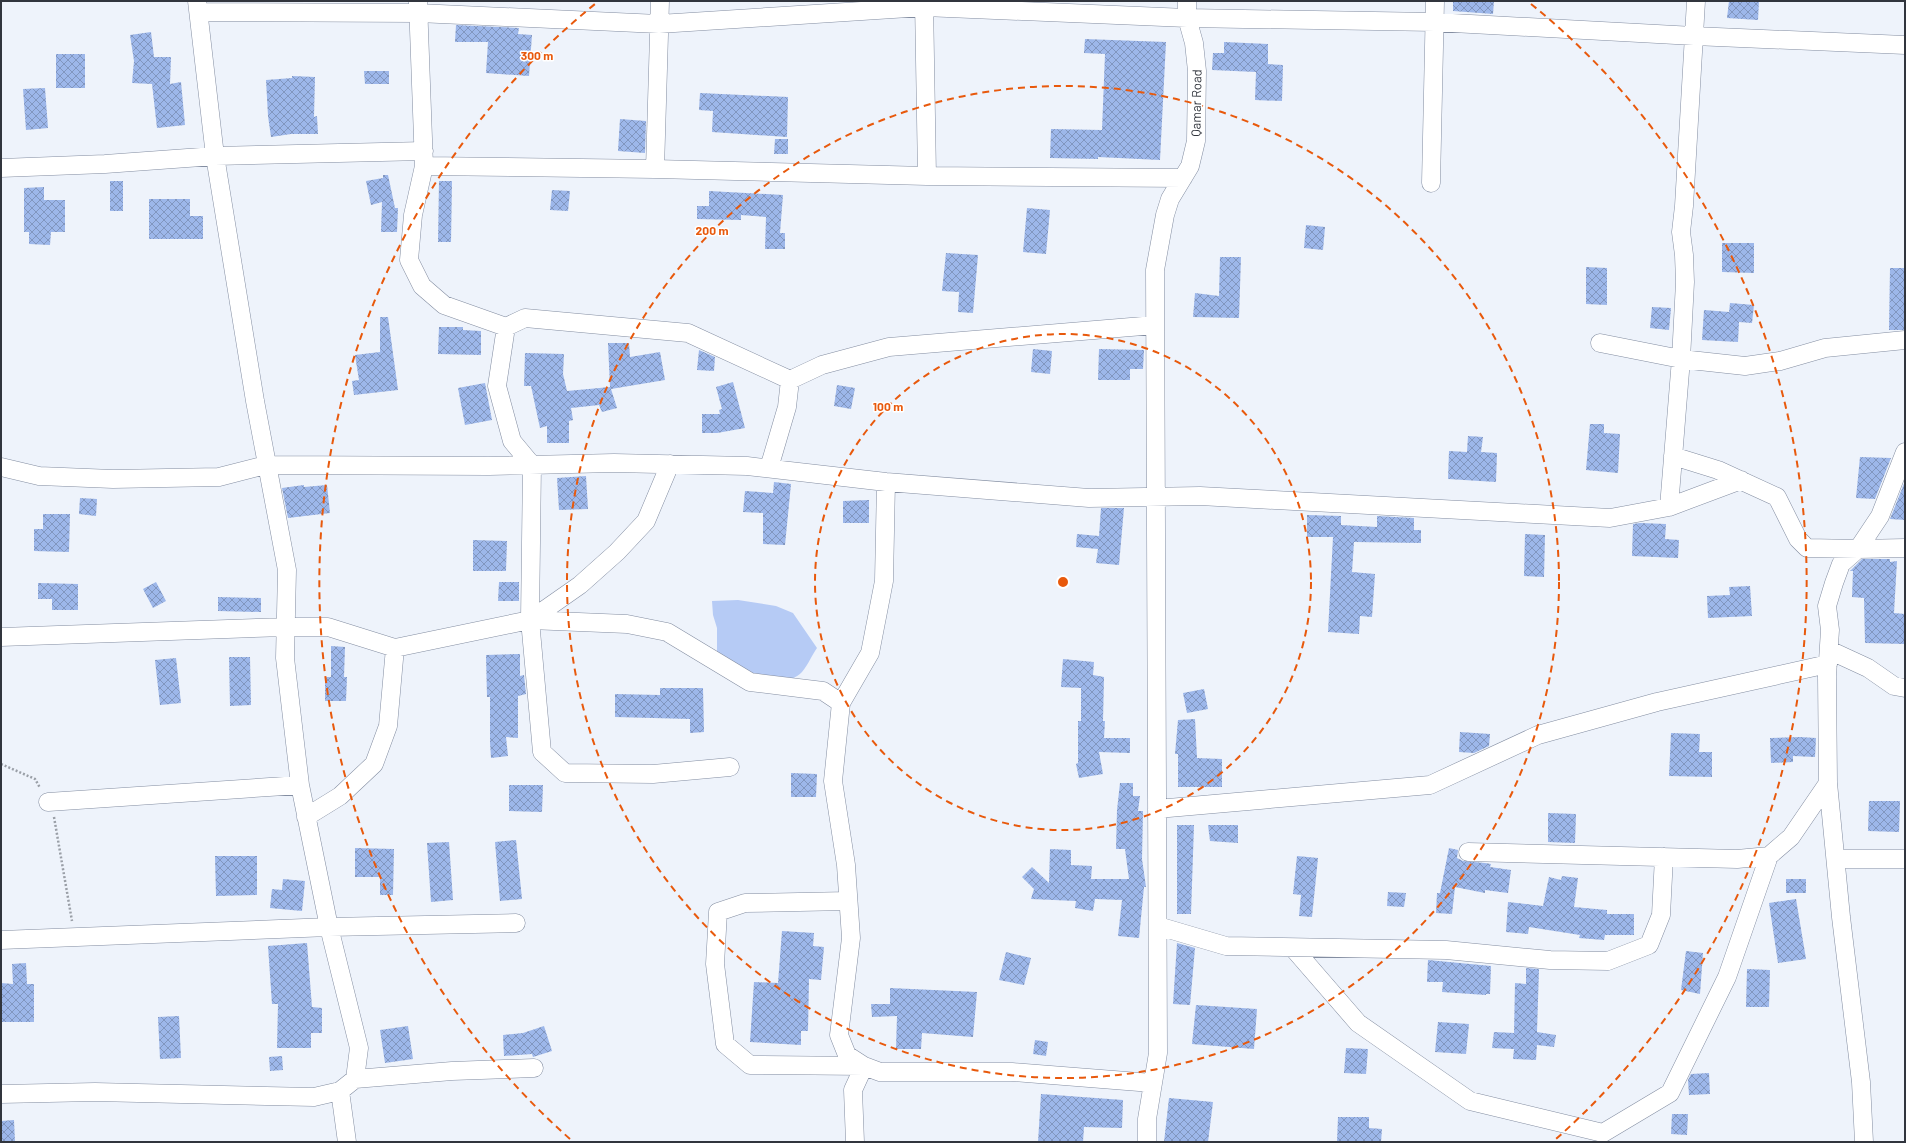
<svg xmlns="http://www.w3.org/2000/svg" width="1906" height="1143" viewBox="0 0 1906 1143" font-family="Barlow,sans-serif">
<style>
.water{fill:#b6cbf5}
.building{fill:url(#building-cross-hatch)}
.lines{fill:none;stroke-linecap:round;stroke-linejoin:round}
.minor-casing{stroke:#838da1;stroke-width:19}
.path{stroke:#9a9fa7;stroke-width:2.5;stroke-dasharray:2 2;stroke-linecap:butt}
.minor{stroke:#fff;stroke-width:18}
.ring{fill:none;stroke:#e8590c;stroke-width:2;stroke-dasharray:7 5}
.labels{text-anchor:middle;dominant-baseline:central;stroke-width:3;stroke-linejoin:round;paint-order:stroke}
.street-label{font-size:13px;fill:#31353d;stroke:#fff}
.centre{fill:#e8590c;stroke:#fff;stroke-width:2}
.ring-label{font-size:12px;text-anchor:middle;font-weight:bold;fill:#e8590c;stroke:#fff;stroke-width:3;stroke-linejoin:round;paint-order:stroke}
</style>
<defs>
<pattern id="building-cross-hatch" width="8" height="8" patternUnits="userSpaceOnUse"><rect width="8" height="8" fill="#9db7ea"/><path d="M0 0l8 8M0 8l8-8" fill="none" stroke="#8196bf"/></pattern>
</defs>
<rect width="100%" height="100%" fill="#eef3fb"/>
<path class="water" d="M738,600L776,606L793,613L817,648C812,655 808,665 802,672C781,694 739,669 717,660V628L713,615L712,601Z"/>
<path class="building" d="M1453,1H1494L1493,14L1453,11Z
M1729,1H1759L1758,20L1727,18Z
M456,25L519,28L518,34L532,35L529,76L486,73L488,42H455Z
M151,32L154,57H171L170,84L181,82L185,125L157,128L152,84L132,83L134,61L130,35Z
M1085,39L1166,42L1160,160L1098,157V159L1050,158L1051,129L1102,130L1105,54L1084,53Z
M1224,42L1268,44V64L1283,65L1282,101L1255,100L1256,72L1212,70L1213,53H1224Z
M56,54H85V88H56Z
M364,71H389V84H365Z
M292,76L315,77L314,117L317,116L318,134H291L271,137L268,116L266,80L292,78Z
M45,88L48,128L26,130L23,89Z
M700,93L788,97L787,137L712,132L713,111L699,110Z
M620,119L646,121L645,153L618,151Z
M775,139H788V154H774Z
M383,175H388L395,208H398L397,232H381L382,202L371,205L366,181L383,178Z
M110,181H123V211H110Z
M439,181H452L451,242H438Z
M44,187V200H65V232H51L50,245L29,244V232H24V188Z
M552,190L570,191L568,211L550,210Z
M709,191L783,195L780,233H785V249H765L766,217L741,215V220L697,219V206H709Z
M149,199H190V216H203V239H149Z
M1027,208L1050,210L1046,254L1023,252Z
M1306,225L1325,227L1323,250L1304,248Z
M1722,243H1754V273L1722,272Z
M946,253L978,255L973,313L958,312L959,292L942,291Z
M1220,257H1241L1239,318L1193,317L1195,293L1219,296Z
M1586,267L1607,268V305L1586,304Z
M1890,268H1905V330H1889Z
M1730,303L1754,305L1752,323L1739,322L1738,342L1702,340L1704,310L1729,312Z
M1652,307L1671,308L1669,330L1650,328Z
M380,317H388L398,390L354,395L352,381L359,380L355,355L380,352Z
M439,327H463V330L481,331V355L438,354Z
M608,343H629L630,357L660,352L665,380L611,389L617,408L602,412L599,405L571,408L573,420L569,421V443H547V426L540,428L531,386H524L525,353L564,354L563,374L567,391L610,387Z
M1033,349L1052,351L1050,374L1031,372Z
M1099,349L1144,350L1143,369H1130V380H1098Z
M699,350L715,357L714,371L697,370Z
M733,382L745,428L717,433H702V414H720L719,410L722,409L716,387Z
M485,383L492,420L465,425L458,388Z
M837,385L855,388L851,409L834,406Z
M1590,424H1604V433L1620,434L1618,473L1586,470Z
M1468,436L1483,437L1481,452L1497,453L1496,482L1448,479L1449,451L1467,452Z
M1860,457L1891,458L1875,499L1856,498Z
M586,476L588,509L559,510L557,478Z
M1905,481V520L1890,519Z
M774,482L791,484L785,545L763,544V513L743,512L745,491L773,493Z
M304,485V487L327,485L330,513L288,518L282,488Z
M80,498L97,499L96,516L79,514Z
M869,500V523H843V501Z
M1101,508H1124L1119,565L1096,563L1098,549L1076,547L1077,534L1099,536Z
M43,514H70L69,552L34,551V529H43Z
M1307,515L1341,516V525L1377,527V516L1414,518V530H1421V543L1354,542L1352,572L1375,574L1372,617L1360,616L1359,634L1328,632L1333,537H1307Z
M1640,523L1666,524L1665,539L1679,540L1678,558L1632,556L1633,524Z
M1525,534L1545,535L1544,577L1524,576Z
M473,540L507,541L506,571H473Z
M1862,559H1890V562L1897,561L1894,613L1905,614V644L1865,643L1864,598L1852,597L1853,571H1850Z
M156,582L166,601L153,608L143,589Z
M499,582H519V601H498Z
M38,583L78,584V610H52V599H38Z
M1750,586L1752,616L1708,618L1707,596L1730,595L1729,587Z
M218,597L261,598V612L218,611Z
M331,646L345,647L344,677H347L346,701H325V677H331Z
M520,654V676L524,675L526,694L518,696V738L506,737L508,756L491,758L490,743V697H487L486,655Z
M229,657H250L251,705L230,706Z
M176,658L181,703L160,705L155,660Z
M1063,659L1094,662L1093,675L1104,677L1103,721H1105L1104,738H1130V753L1099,752L1103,774L1079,778L1076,764L1078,763V721H1081V688L1061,687Z
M660,688H703L704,732L690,733V719L615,717V694L660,695Z
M1204,689L1208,709L1187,713L1183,693Z
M1195,719L1197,758L1222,759V787H1178V754H1175L1178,720Z
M1460,732L1490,734L1489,746L1474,753L1459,752Z
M1671,733L1700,734L1699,752H1712V777L1669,776Z
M1800,737L1816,738L1815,757L1793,756V762L1771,763L1770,738Z
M791,773L817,774L816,797H791Z
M1120,783H1133V796H1140L1138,811H1143L1142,859L1146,887H1144L1139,938L1118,936L1122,900L1095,899L1093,911L1075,908L1076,901L1031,899L1034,889L1022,877L1032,867L1049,883L1050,849L1071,850V865L1092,866L1091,879H1129L1125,849H1116L1117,810Z
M509,785H543L542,812L509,811Z
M1869,801H1900L1899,832L1868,831Z
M1548,813L1576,814L1575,843L1548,842Z
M1177,825H1194L1191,914H1177Z
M1208,825H1238V843L1210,841Z
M516,840L522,899L500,901L495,842Z
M449,842L453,900L431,902L427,843Z
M355,848L394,849L393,895H380V877H355Z
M1449,848L1458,850L1457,858L1463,861L1485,863L1491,864L1490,867L1511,870L1508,893L1485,890V893L1455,887L1452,914L1436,913L1437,893H1440Z
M215,856H257V895L216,896Z
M1297,856L1318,858L1312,917L1299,916L1301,895L1293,894Z
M1562,876L1578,878L1574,907L1607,910V914H1634V935H1605L1604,940L1579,938L1580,935L1529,927L1528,934L1506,932L1508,902L1543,906L1549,877L1561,880Z
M283,879L305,881L302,911L270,908L272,889L282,890Z
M1786,879H1806V893H1786Z
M1388,892L1406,893L1404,907L1387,906Z
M1796,899L1806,959L1778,963L1769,903Z
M782,931L814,933L813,946L824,947L821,980L809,979L808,1031H801V1045L750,1042L754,982L778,983Z
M307,943L312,1007L322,1008V1033H311V1048H277L278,1004H272L268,946Z
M1177,943L1195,948L1190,1005L1173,1004Z
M1686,951L1703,953L1700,994L1681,990Z
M1006,952L1031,958L1024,985L999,980Z
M1428,960L1491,966L1490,994H1486V995L1442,992L1443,982H1427Z
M26,963L27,984H34V1022H1V983L13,984L12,964Z
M1526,968L1539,969L1537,1032L1556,1035L1554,1047L1537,1045L1536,1060L1513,1059L1514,1049L1492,1048L1494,1032L1514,1033L1515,983L1526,984Z
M1747,969L1770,970L1769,1007H1746Z
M890,988L977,992L973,1037L922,1033L921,1049H896L897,1016L872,1017L871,1004H890Z
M1196,1005L1257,1009L1254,1049L1192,1044Z
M179,1016L181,1058L160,1059L158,1017Z
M1438,1022L1469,1024L1466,1054L1435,1052Z
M408,1026L413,1059L385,1063L380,1030Z
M544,1026L552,1051L533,1057L532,1054L504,1056L503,1035L523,1033Z
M1035,1040L1048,1042L1046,1056L1033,1054Z
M1346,1048L1368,1049L1366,1074L1344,1073Z
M282,1056L283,1070L270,1071L269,1057Z
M1709,1073L1710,1094L1689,1095L1688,1080L1691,1074Z
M1041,1094L1123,1100L1122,1128L1084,1127L1083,1142H1038Z
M1169,1098L1213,1102L1208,1142H1164Z
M1672,1114H1688L1687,1135L1671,1134Z
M1338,1117H1369V1128L1382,1129L1381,1142H1337Z
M14,1120L15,1142H1V1121Z"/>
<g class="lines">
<g class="minor-casing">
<path id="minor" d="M924,1L927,176
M418,2L424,166L413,215L409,260L422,286L444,305L506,327
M200,12L418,13L659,24L924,7L1187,18L1434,22L1694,36L1905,45
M424,166L655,169L927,176L1183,178
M1,168L105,164L215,156L424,151
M655,169L660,1
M1431,183L1435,1
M1600,343L1681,359L1745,366L1780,361L1825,348L1905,340
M1673,456L1718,470L1777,497L1798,539L1807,548L1858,549L1905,548
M1,467L39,476L113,479L219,477L266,465L489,466L614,463L747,466L886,482L1089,498L1200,496L1610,518L1669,507L1741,480
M769,468L787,407L790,380L822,365L889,347L1155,325
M1669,507L1681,359L1685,282L1684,255L1681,232L1684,206L1696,1
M530,620L580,585L617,552L646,521L670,464
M1,637L285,627H328L395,648L530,620L627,624L667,632L750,682L823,691L841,703L833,781L846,865L851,938L839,1035L847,1055L864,1066L880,1072H1012L1152,1083
M1829,650L1868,668L1894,686L1905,688
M841,703L870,653L884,581L886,482
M730,767L653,774L565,773L542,752L530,620L532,465L512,441L497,386L506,327L525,318L688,333L790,380
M48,802L300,785
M1157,809L1430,785L1538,735L1657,702L1828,664
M306,817L340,796L374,764L388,726L395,648
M1468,852L1737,859L1769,856L1791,837L1828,783
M1836,859H1905
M848,901L745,903L718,912L715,964L725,1044L750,1065L864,1066L853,1090L855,1142
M1158,926L1226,946L1446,950L1550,960L1608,961L1649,945L1661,915L1664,857
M1,940L329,927L516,923
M1293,948L1358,1023L1470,1101L1603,1133L1670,1093L1727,977L1769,856
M355,1079L452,1071L534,1068
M340,1091L347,1142
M1,1094L95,1092L314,1097L340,1091L355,1079L359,1048L329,927L300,785L285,658L287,570L255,401L215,156L197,1
M1147,1142V1119L1158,1053L1155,270L1165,215L1170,199L1190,166L1196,141L1197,71L1194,43L1187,18V1
M1864,1142L1861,1082L1841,917L1828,783L1827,676L1830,630L1827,606L1834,583L1841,564L1858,549L1880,516L1905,452"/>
</g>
<path class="path" d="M1,764L35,779L40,788
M54,817L72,921"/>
<use href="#minor" class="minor"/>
</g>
<g class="ring">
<circle cx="1063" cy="582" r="248"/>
<circle cx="1063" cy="582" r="496"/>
<path d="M570 1139A744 744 0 0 1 595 4M1531 4A744 744 0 0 1 1556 1139"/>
</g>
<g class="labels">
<g class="street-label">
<text transform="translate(1196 103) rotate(-89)">Qamar Road</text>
</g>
</g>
<circle cx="1063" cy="582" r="6" class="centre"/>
<g class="ring-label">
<text x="537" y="60">300 m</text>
<text x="712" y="235">200 m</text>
<text x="888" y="411">100 m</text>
</g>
<rect width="1906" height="1143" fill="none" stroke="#31353d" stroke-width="4"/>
</svg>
